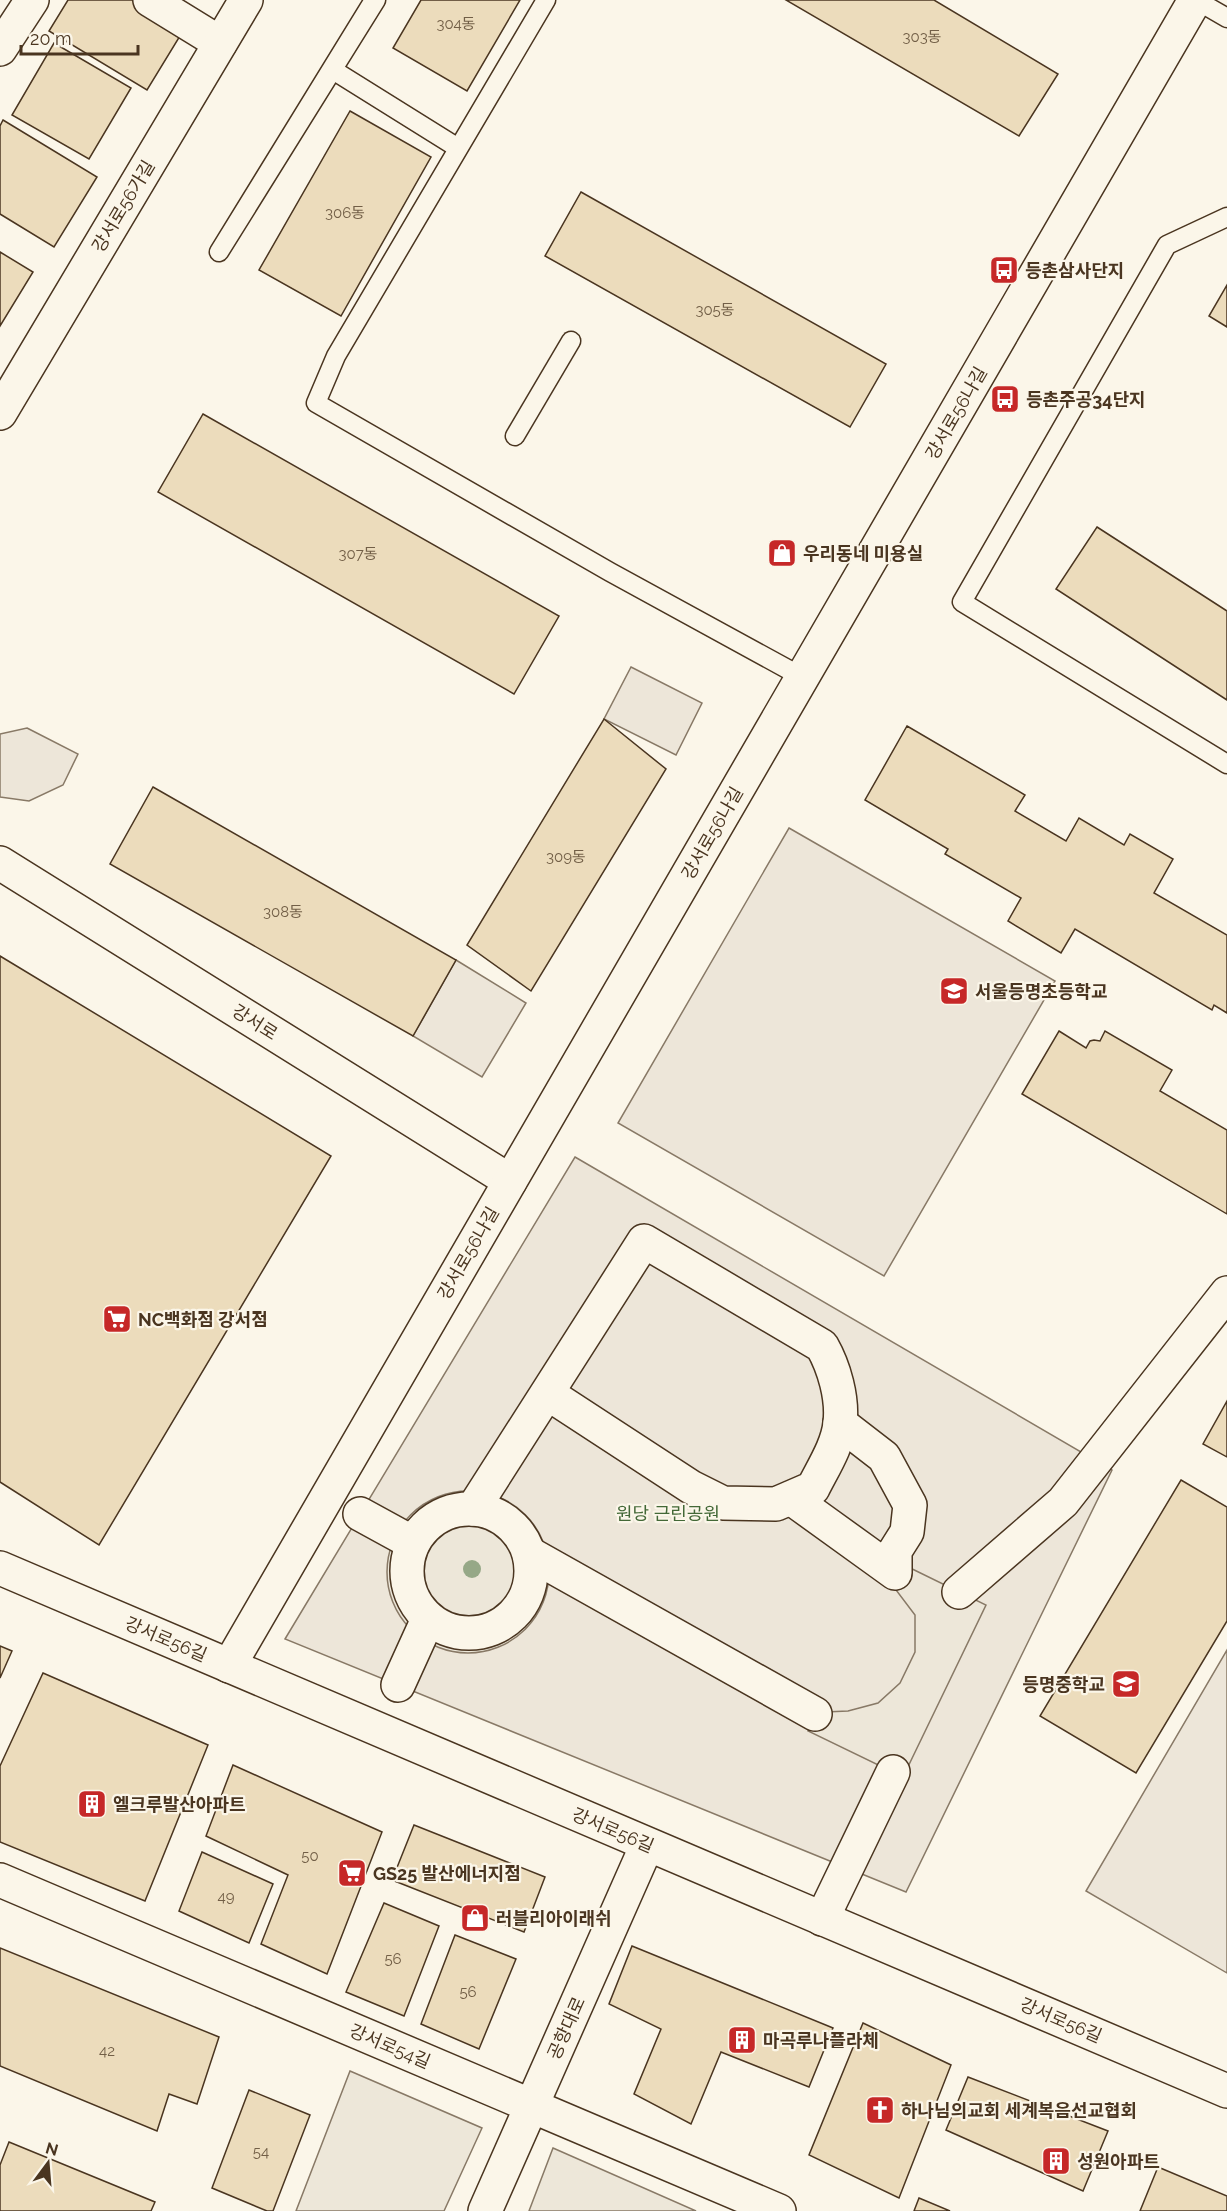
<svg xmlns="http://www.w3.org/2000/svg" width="1227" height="2211" font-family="Raleway,'Noto Sans KR',sans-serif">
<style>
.green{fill:#ede6d9;stroke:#887966;stroke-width:1.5}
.parking{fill:#ede7d9;stroke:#887966;stroke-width:1.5}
.building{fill:#ecdcbc;stroke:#4a3520;stroke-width:1.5}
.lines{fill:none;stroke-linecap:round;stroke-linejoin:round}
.lane-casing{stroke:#4a3520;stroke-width:21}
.street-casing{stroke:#4a3520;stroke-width:36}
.lane{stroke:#fbf6e9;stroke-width:18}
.street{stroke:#fbf6e9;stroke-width:33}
.tree{fill:#96a887}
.labels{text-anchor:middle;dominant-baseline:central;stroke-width:4.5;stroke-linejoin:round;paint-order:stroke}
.number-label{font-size:15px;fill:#725f47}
.street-label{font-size:18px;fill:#4a3520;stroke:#fbf6e9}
.poi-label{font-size:18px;font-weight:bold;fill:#4a3520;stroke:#fbf6e9;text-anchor:start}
.park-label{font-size:18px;fill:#436837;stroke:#fbf6e9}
</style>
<rect width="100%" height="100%" fill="#fbf6e9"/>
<!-- green -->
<g class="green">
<polygon points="631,667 702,703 676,755 604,719"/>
<polygon points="27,728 78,754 63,785 29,801 0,797 0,734"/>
<polygon points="789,828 1055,981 884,1276 618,1123"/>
<polygon points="456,960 526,1003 482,1077 413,1036"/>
<polygon points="575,1157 1112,1470 906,1892 285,1639"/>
<polygon points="1227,1650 1227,1973 1086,1891"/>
</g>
<!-- parking -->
<g class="parking">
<circle cx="468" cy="1572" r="81"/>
<polygon points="900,1563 986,1605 903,1777 808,1731 818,1708 825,1712 848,1711 878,1703 900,1683 915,1652 915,1615 890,1582"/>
<polygon points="350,2071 482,2128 444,2211 296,2211"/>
<polygon points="553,2148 696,2211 529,2211"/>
</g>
<!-- building -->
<g class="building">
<polygon points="68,0 132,0 183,31 147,90 49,31"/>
<polygon points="421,0 520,0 467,91 393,48"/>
<polygon points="786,0 934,0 1058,74 1019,136"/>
<polygon points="54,43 131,88 89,159 12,115"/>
<polygon points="350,111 431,157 341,316 259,270"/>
<polygon points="3,120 97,177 54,247 0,214 0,126"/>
<polygon points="581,192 886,364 850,427 545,256"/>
<polygon points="0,252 33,272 0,326"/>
<polygon points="1227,285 1227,327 1209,316"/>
<polygon points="203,414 559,616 514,694 158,492"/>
<polygon points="1097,527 1227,611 1227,700 1056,589"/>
<polygon points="604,719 666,769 531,991 467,945"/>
<polygon points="907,726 1025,795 1015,811 1066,841 1079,818 1124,845 1130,834 1173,859 1154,893 1227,935 1227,1013 1214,1005 1212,1010 1075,929 1061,953 1008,921 1021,898 945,854 948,849 865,800"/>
<polygon points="153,787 456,960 413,1036 110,864"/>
<polygon points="0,956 331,1156 99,1545 0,1482"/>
<polygon points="1059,1031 1086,1048 1090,1041 1094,1040 1100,1041 1105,1031 1172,1070 1160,1091 1227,1130 1227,1214 1022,1094"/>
<polygon points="1227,1401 1227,1457 1203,1444"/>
<polygon points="1181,1480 1227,1507 1227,1621 1136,1773 1040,1716"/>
<polygon points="0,1646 12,1651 0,1678"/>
<polygon points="43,1673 208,1745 145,1901 0,1842 0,1766"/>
<polygon points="233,1765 382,1832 327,1974 261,1944 288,1875 206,1836"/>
<polygon points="414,1825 545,1877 524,1932 392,1880"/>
<polygon points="202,1852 273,1884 249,1943 179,1911"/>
<polygon points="384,1903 439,1926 404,2016 346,1992"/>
<polygon points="455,1935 516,1959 479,2049 421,2024"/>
<polygon points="632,1946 833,2028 809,2087 721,2052 691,2124 634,2094 661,2029 609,2004"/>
<polygon points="0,1948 219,2037 197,2104 169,2094 157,2131 0,2066"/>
<polygon points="863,2023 951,2065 899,2198 809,2155"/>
<polygon points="968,2077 1108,2131 1083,2191 946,2130"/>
<polygon points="249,2090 310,2115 273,2211 267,2211 212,2188"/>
<polygon points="9,2142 155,2202 151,2211 0,2211 0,2165"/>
<polygon points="1158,2167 1227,2196 1227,2211 1140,2211"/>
<polygon points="919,2198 950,2211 914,2211"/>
</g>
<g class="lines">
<!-- lane casing -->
<g class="lane-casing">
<g id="lane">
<polyline points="374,0 219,252 376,0"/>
<polyline points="546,0 336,356 316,403 610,572 802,677"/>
<polyline points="1196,0 1227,18"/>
<polyline points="333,70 458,148"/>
<polyline points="1227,217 1167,245 962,602 1227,764"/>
<polyline points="515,436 571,341"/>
</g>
</g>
<!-- street casing -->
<g class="street-casing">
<g id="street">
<polyline points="150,0 220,43"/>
<polyline points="0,49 32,0"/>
<polyline points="0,413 246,0"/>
<polyline points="0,863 510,1181"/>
<polyline points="791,1498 895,1573 895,1551 907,1532 910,1505 884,1457 840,1423"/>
<circle cx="469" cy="1571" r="62"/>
<path d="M473,1509L644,1241L822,1346C834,1367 843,1398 840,1423C838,1445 823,1468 813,1488L776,1504L723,1503L691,1487L547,1393"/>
<polyline points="360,1514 413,1543"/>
<polyline points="530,1554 815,1714"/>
<polyline points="0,1568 1227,2091"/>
<polyline points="959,1592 1063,1502 1227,1293"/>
<polyline points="229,1666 1195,0"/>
<polyline points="398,1685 428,1619"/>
<polyline points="0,1880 779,2211"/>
<polyline points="822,1919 893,1772"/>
<polyline points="485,2211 647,1845"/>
</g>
</g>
<!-- lane -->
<use href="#lane" class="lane"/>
<!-- street -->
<use href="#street" class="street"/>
</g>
<!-- trees -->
<circle class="tree" cx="472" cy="1569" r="9"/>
<!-- icons -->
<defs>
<g id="bus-square" transform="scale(1.5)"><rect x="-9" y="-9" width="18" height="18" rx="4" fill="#c62828" stroke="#fbf6e9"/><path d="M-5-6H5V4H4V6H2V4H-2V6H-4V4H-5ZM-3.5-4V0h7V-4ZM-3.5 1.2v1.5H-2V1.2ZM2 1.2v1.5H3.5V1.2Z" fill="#fff"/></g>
<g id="shop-square" transform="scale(1.5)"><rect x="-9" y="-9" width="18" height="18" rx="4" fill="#c62828" stroke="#fbf6e9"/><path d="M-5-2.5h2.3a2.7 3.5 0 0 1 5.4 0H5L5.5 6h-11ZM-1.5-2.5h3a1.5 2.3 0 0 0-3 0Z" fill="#fff"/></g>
<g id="school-square" transform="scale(1.5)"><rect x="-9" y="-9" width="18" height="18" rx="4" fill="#c62828" stroke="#fbf6e9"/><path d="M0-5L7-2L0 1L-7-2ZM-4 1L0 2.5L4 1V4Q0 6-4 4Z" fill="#fff"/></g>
<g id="supermarket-square" transform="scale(1.5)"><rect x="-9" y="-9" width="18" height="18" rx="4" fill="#c62828" stroke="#fbf6e9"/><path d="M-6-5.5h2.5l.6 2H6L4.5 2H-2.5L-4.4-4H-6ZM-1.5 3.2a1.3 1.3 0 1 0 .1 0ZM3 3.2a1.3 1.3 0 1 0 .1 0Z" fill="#fff"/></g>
<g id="building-square" transform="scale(1.5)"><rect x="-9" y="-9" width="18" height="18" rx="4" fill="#c62828" stroke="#fbf6e9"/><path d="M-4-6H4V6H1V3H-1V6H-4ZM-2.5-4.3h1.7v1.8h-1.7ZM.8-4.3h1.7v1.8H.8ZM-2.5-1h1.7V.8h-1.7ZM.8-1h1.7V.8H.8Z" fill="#fff"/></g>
<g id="church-square" transform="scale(1.5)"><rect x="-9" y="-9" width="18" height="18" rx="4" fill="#c62828" stroke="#fbf6e9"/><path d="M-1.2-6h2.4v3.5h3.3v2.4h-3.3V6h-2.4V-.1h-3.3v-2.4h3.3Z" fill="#fff"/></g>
</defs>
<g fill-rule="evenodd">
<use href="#bus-square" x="1004" y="270"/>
<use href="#bus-square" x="1005" y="399"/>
<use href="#shop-square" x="782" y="553"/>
<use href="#school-square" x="954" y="991"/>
<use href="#supermarket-square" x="117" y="1319"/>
<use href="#school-square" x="1126" y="1684"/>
<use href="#building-square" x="92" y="1804"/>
<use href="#supermarket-square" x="352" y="1873"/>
<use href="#shop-square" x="475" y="1918"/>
<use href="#building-square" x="742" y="2040"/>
<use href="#church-square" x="880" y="2110"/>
<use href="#building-square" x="1056" y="2161"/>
</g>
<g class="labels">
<!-- number labels -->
<g class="number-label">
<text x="456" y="24">304동</text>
<text x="922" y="37">303동</text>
<text x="345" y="213">306동</text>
<text x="715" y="310">305동</text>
<text x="358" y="554">307동</text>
<text x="566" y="857">309동</text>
<text x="283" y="912">308동</text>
<text x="310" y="1856">50</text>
<text x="226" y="1897">49</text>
<text x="393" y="1959">56</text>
<text x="468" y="1992">56</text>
<text x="107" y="2051">42</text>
<text x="261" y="2152">54</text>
</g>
<!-- street labels -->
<g class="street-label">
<text transform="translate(123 206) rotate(-59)">강서로56가길</text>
<text transform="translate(956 413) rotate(-60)">강서로56나길</text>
<text transform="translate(712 833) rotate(-60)">강서로56나길</text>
<text transform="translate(255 1022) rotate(32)">강서로</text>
<text transform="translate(468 1253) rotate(-60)">강서로56나길</text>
<text transform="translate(166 1639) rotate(23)">강서로56길</text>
<text transform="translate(613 1830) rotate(23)">강서로56길</text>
<text transform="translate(1061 2020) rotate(23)">강서로56길</text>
<text transform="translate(566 2028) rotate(-66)">공항대로</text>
<text transform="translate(390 2046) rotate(23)">강서로54길</text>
</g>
<!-- poi labels -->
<g class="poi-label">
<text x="1025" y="270">등촌삼사단지</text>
<text x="1026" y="399">등촌주공34단지</text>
<text x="803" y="553">우리동네 미용실</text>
<text x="975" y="991">서울등명초등학교</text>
<text x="138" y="1319">NC백화점 강서점</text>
<text x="1105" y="1684" text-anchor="end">등명중학교</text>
<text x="113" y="1804">엘크루발산아파트</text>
<text x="373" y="1873">GS25 발산에너지점</text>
<text x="496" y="1918">러블리아이래쉬</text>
<text x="763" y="2040">마곡루나플라체</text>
<text x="901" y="2110">하나님의교회 세계복음선교협회</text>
<text x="1077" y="2161">성원아파트</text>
</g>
<!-- park labels -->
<g class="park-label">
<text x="668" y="1513">원당 근린공원</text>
</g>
</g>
<!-- north arrow -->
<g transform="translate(48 2163) rotate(16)" stroke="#fbf6e9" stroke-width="4.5" paint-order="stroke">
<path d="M0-4.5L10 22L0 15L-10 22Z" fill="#4a3520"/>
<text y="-9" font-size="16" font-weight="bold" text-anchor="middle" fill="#4a3520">N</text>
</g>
<!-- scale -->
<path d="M21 45v9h117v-9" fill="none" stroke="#4a3520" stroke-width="3"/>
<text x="30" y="45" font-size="18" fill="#4a3520" stroke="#fbf6e9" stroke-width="4.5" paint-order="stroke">20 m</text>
</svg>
